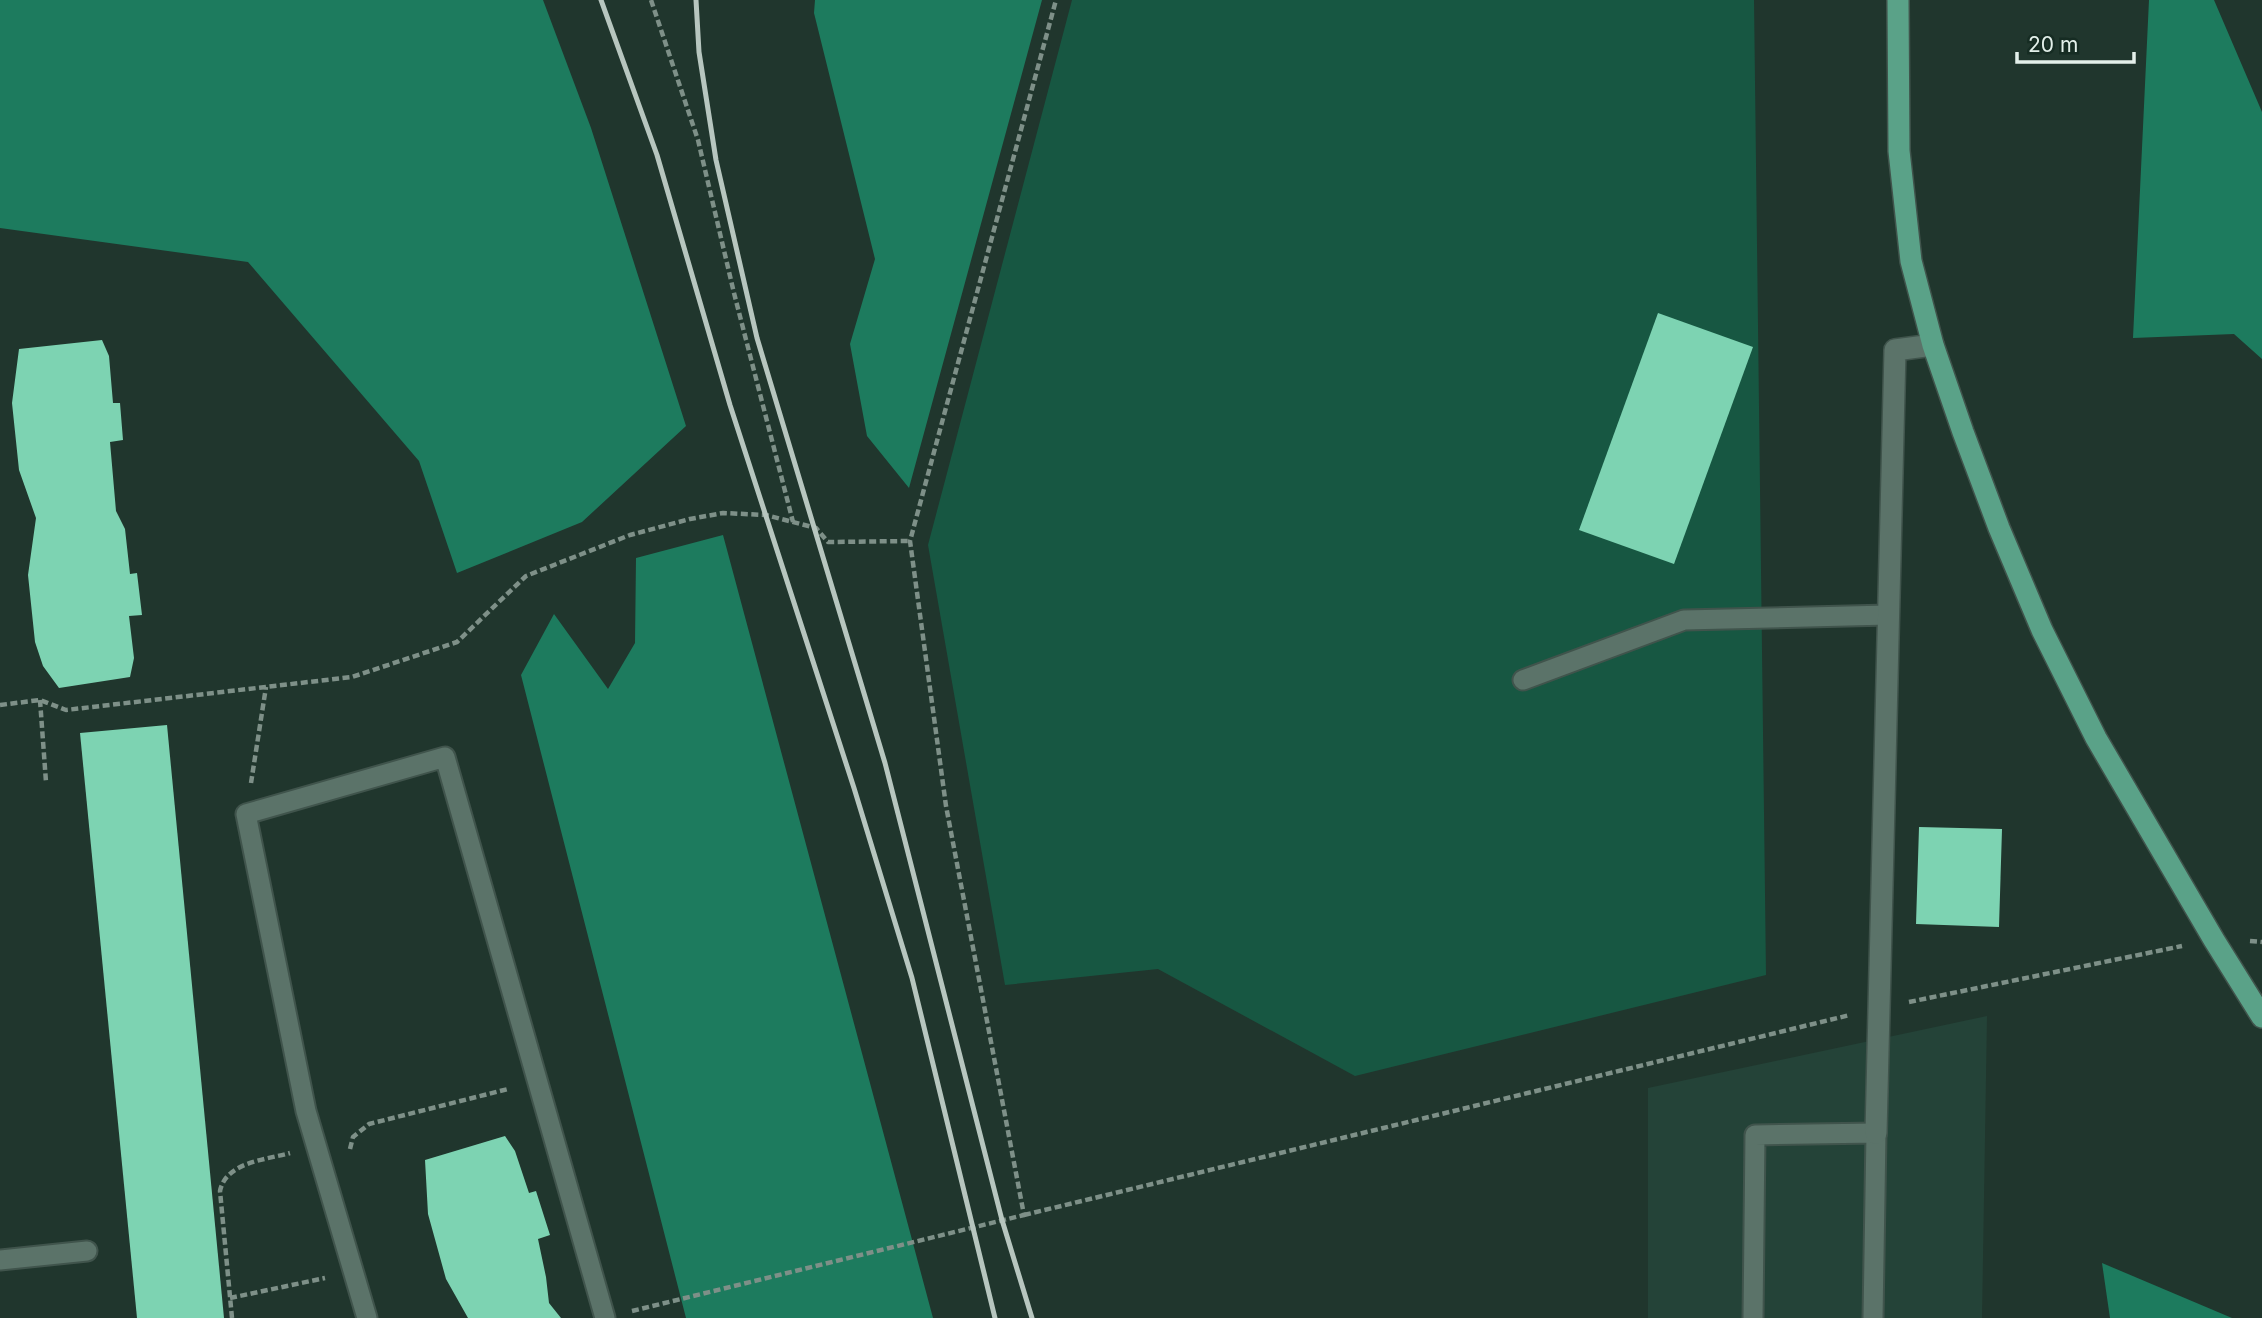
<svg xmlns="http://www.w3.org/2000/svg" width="2262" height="1318" font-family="Inter,sans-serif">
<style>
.built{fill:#244338}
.green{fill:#175742}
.forest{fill:#1d7b5e}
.building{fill:#7dd3b2}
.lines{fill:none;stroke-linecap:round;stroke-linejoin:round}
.lane-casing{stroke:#40544c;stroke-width:23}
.street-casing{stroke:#40544c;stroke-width:24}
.primary-casing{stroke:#40544c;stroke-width:24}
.path{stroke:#7e9088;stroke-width:4.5;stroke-dasharray:7 3.5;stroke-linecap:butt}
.lane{stroke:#5b7369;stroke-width:19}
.street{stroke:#5b7369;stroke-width:21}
.primary{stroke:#5aa288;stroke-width:21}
.rail{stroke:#b7c6bf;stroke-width:5}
</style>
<rect width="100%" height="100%" fill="#20362d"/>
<!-- built -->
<polygon class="built" points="1987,1016 1982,1318 1648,1318 1648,1088"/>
<!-- green -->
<polygon class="green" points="1072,0 1754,0 1766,975 1355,1076 1158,969 1005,985 928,545"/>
<!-- forest -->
<g class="forest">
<polygon points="0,0 543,0 591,128 686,426 582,522 457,573 419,461 248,262 0,228"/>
<polygon points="815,0 1042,0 909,488 867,436 850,344 875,259 814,13"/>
<polygon points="2149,0 2214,0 2262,112 2262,359 2234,334 2133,338"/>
<polygon points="723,535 933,1318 686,1318 521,675 554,614 608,689 635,643 636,558"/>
<polygon points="2102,1263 2232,1318 2110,1318"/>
</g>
<!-- building -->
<g class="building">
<polygon points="1658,313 1753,347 1674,564 1579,530"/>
<polygon points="102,340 109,356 113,403 120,403 123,440 110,442 116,511 125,529 130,574 137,573 142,615 129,616 134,658 130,677 59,688 43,666 35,642 28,575 36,518 19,470 12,403 19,349"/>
<polygon points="167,725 224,1318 137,1318 80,733"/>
<polygon points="1919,827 2002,829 1999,927 1916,924"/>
<polygon points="505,1136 515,1151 529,1193 536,1191 550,1235 538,1239 546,1277 549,1303 561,1318 468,1318 446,1279 428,1214 425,1160"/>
</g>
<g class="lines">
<!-- lane casing -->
<g class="lane-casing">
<g id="lane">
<polyline points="1523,680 1684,620 1888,615"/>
<polyline points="0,1260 87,1251"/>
<polyline points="367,1318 306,1111 246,814 445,757 605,1318"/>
<polyline points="1753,1318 1755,1135 1876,1133 1873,1318"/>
</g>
</g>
<!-- street casing -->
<g class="street-casing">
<polyline id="street" points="1876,1133 1895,350 1933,345"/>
</g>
<!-- primary casing -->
<g class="primary-casing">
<polyline id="primary" points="1898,0 1899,151 1911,261 1933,345 1963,432 1999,528 2042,630 2096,738 2214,940 2262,1017"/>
</g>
<!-- path -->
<g class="path">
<polyline points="651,0 698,140 734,293 793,522"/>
<polyline points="40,700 46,782"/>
<polyline points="0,705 40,700 66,710 352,677 457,642 526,576 630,535 690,519 723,513 766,515 816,528 828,542 910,541"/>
<polyline points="251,783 266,687"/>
<polyline points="2250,941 2262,942"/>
<polyline points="1909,1002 2182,946"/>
<polyline points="350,1149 353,1137 369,1124 508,1089"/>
<polyline points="1024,1215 1850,1015"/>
<polyline points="230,1298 325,1278"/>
<polyline points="632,1311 1024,1215 946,806 910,541 1056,0"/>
<path d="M232,1318L220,1191C226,1162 265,1160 290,1153"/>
</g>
<!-- lane -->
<use href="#lane" class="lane"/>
<!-- street -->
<use href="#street" class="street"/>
<!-- primary -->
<use href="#primary" class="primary"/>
<!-- rail -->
<g class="rail">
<polyline points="601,0 657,155 730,405 854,788 912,978 995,1318"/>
<polyline points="696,0 699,52 716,160 757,338 885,763 1002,1220 1032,1318"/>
</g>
</g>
<!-- scale -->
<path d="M2017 52v10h117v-10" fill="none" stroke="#e3f0ea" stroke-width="3.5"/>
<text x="2028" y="52" font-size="21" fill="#e3f0ea" stroke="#162c23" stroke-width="5" paint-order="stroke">20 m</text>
</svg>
